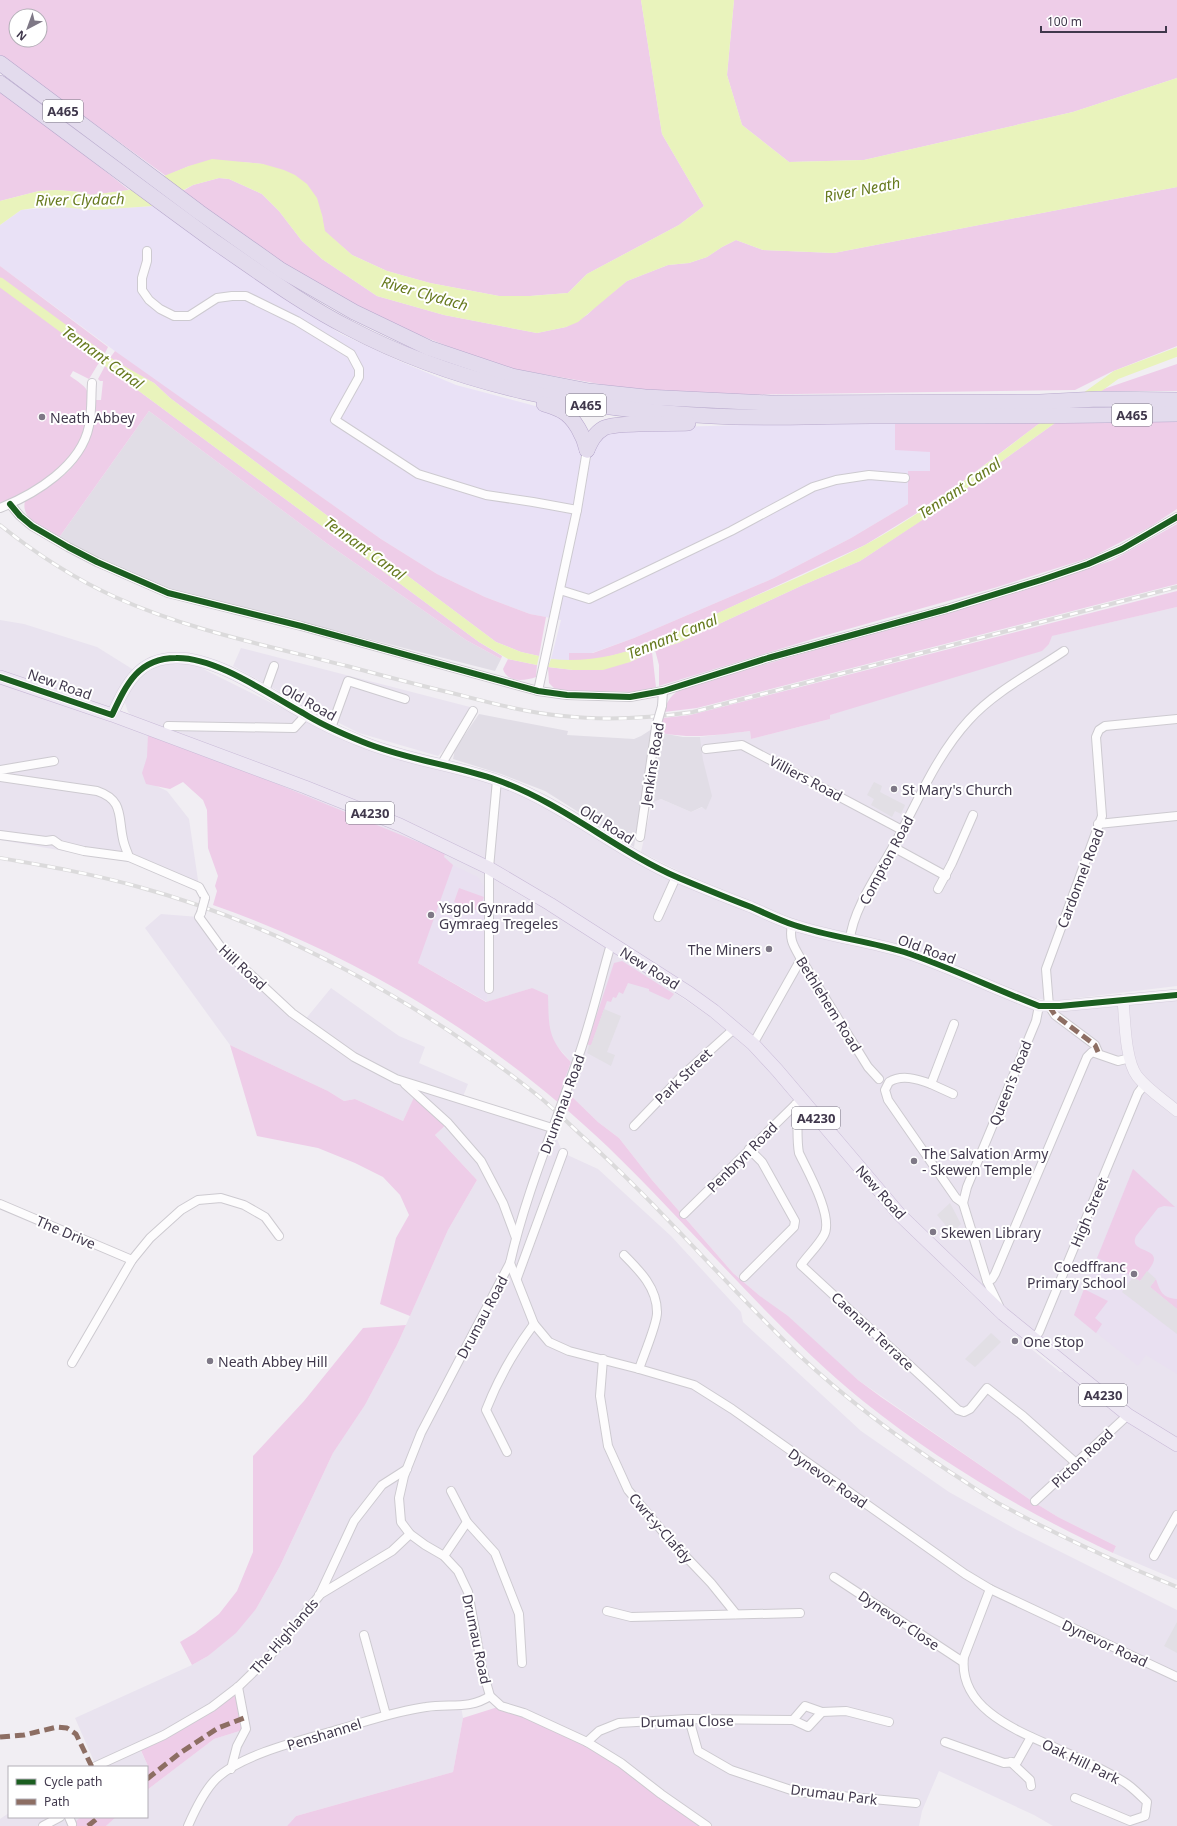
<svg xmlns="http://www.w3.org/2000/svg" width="1177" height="1826" font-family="'Noto Sans',sans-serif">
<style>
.residential{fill:#e9e3ef}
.commercial{fill:#e9e1f6}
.industrial{fill:#e1dde6}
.education{fill:#e9e0f1}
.green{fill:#eecde8;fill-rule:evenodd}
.parking{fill:#e2dfe5}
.water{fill:#e9f3bc}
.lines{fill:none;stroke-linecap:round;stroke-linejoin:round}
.canal{stroke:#e9f3bc;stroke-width:9}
.street-casing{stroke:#cdcad0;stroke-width:10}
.secondary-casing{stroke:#d5cddc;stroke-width:12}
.primary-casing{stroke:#c8bad7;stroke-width:14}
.highway-casing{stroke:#b7a8cc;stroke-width:16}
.street{stroke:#fdfcfd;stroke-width:8}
.secondary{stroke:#f4f1f7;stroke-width:11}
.primary{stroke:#ece6f2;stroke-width:13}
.highway{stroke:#e3dbed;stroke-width:15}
.rail-casing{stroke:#dbdadb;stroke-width:4}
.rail{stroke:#fff;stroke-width:2.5;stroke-dasharray:8;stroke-linecap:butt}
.street-bridge-casing{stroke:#cdcad0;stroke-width:10;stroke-linecap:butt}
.street-bridge{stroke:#fdfcfd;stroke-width:8}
.quiet{stroke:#8d6e63;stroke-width:5;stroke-dasharray:10 5;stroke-linecap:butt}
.cycleway-casing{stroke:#fff;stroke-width:8}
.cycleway{stroke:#1b5e20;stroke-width:6}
.poi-dot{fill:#7e7886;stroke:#fff;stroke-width:1.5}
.labels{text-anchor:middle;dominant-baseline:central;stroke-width:4;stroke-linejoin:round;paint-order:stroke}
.shield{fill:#fff;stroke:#797482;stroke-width:1}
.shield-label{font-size:13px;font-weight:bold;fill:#40384c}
.poi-label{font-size:14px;fill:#40384c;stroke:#fff;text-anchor:start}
.street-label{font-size:14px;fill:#40384c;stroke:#fff}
.water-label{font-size:15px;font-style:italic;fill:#677a1f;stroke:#fff}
</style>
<rect width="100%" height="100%" fill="#f1eef3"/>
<!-- residential -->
<g class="residential">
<polygon points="1177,607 1177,986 1052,1001 1035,998 884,941 845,934 799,921 683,873 641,852 652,803 661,799 691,812 703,807 706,810 700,737 750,731 751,739 830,719 829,715 1049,644 1051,636"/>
<polygon points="0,620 24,624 97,647 137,672 112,715 170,737 148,782 167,791 189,819 199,887 146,865 0,840"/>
<polygon points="241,648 470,707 460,727 449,745 438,756 359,733 317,712 233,666"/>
<polygon points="174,662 193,664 346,740 469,775 523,794 639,863 865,947 919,962 1027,1007 1177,1000 1177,1440 1131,1413 1029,1333 907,1218 759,1045 498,869 132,716 128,712 125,703 128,694 134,684 145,674 158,666"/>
<polygon points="209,756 360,814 445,853 521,891 646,973 719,1023 741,1040 777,1079 890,1213 967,1290 1027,1343 1029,1347 1060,1372 1066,1372 1177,1450 1177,1580 1113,1553 1116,1546 1058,1517 1032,1501 858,1380 733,1273 652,1180 619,1138 598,1122 562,1087 571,1062 555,1044 549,1031 549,1019 532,988 487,1002"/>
<polygon points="161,914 199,917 207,930 304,1021 331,988 399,1036 425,1047 419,1063 468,1084 462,1099 552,1128 563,1153 598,1169 671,1236 741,1312 743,1322 861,1431 949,1492 1017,1530 1177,1610 1177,1826 1053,1826 1034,1815 939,1771 922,1811 919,1826 707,1826 501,1706 490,1696 461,1706 463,1718 453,1772 296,1816 287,1826 106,1826 116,1817 147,1817 147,1790 214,1739 246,1729 139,1747 148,1766 146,1767 94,1767 96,1766 75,1718 192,1665 208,1656 256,1609 280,1566 333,1453 365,1405 397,1345 448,1230 477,1180 435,1135 448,1123 416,1094 403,1121 355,1099 344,1101 328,1091 230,1045 145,928"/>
<polygon points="9,1813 9,1817 81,1817 70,1826 0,1826 0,1819"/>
</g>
<!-- commercial -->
<polygon class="commercial" points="153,206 256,279 341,334 397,360 456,385 554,411 593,445 615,429 895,420 930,452 930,471 908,471 908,504 851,538 774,578 634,638 592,653 570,653 569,661 551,659 561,620 530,614 485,597 437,574 381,539 131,363 0,266 0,225 21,210 60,207 95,210"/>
<!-- industrial -->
<g class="industrial">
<polygon points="149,411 329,545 466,640 501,659 495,671 297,621 182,594 118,568 58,539"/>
<polygon points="479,714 568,731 567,735 634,739 641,736 652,729 634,847 545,791 501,774 453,759 455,749"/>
<polygon points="661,733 683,737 700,737 703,760 712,796 706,810 702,807 691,812 661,799 652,803"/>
</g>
<!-- education -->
<g class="education">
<polygon points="444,857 453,865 478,877 486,890 487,1002 418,963"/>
<polygon points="1133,1169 1175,1207 1177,1204 1177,1374 1146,1355 1138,1366 1074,1315"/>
</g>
<!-- green -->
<g class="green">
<path d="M0,0H641L662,134L704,206L679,225L587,274L568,293L530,296H499L430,283L387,271L352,255L324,231L322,215L263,164L241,162L189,166L166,176L0,55ZM16,16H40V40H16Z"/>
<polygon points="734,0 1177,0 1177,78 1073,112 864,160 789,162 742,125 727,75"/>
<polygon points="0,91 61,136 129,190 91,195 80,192 57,190 39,191 0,201"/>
<polygon points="219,178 229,179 262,194 279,211 302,241 322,259 377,296 444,315 537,333 566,327 587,315 597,305 627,281 668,265 689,263 707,257 722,247 736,240 763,250 834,253 1177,187 1177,346 1111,372 1075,390 720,395 634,390 497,366 407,330 322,290 249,241 183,191 193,185"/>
<polygon points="0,266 108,347 104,355 0,279"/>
<path d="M0,286L100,361L89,379L73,371L70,376C90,390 89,388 88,413C85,463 40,486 0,504Z"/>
<polygon points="115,351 381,539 437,574 485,597 530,614 546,617 539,656 521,652 496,642 170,398 154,383 113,361 110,358"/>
<polygon points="1177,364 1177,391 1098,391"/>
<path d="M105,366L479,642L502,656L501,659L466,640L329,545L149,411L58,539C46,530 20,520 25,501C33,492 48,486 59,479C85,461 93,430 96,400H101L103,381H100L98,379Z"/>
<polygon points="895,420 1040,423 938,500 865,545 645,647 595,660 569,661 569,653 593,653 634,638 774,578 851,538 908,504 908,471 930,471 930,452 895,450"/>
<polygon points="1064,420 1177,420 1177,509 1150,527 1092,557 994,588 816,638 659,686 659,665 655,650 678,643 803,585 860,561 961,494 973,482 1055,423 1062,423"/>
<path d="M1177,524V584L697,708L664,712C667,700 672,694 683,688L1039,585L1113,560Z"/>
<path d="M1177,591V607L1052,636L1049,644L1042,651L830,715V719L751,739L750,731C717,735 694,739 661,733L660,728L663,718L690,715Z"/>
<polygon points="652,652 656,687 636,692 562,691 556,690 549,683 548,667 573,670 630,662"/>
<path d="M508,659L537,665L536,677C525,681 507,683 503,669Z"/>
<path d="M148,734L209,756L445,853L444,857L453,865L418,963L486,1002L532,988L548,995C549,1026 547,1039 571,1062L562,1087L598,1122L619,1138L652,1180L733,1273L760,1296L788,1316L858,1380L881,1397L1032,1501L1058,1517L1116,1546L1113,1553C1025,1512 939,1462 863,1401C770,1325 694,1230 608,1147C494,1039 361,957 213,905L217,891L215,886L218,876L208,848L207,810L203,800L183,782L170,789L146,784L142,773L147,757Z"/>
<polygon points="459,888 484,897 479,911 454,902"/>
<polygon points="622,961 674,994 669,1000 649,991 649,989 628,983 623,994 619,992 616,998 613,997 611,1002 607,1001 591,1046 587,1044 614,963"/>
<polygon points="230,1045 328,1091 344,1101 355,1099 403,1121 416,1093 448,1123 435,1135 477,1180 448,1230 410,1316 380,1304 396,1238 409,1215 400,1195 383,1177 355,1163 318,1148 257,1136"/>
<path d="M1133,1169L1175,1207L1164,1206L1158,1208L1136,1236C1128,1253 1160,1247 1153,1263C1150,1269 1144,1276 1140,1281L1123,1271L1109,1265V1263L1097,1258Z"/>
<path d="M1156,1279C1160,1291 1162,1298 1177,1299V1309L1150,1287Z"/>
<polygon points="1084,1289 1108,1301 1095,1318 1102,1324 1096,1333 1074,1315"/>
<polygon points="406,1325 397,1345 365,1405 333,1453 280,1566 256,1609 236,1633 208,1656 192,1665 180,1642 195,1633 219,1614 237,1591 253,1552 253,1456 304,1401 363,1328"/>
<polygon points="238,1687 246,1729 214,1739 147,1790 146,1767 148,1766 139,1746"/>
<polygon points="501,1706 587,1742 707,1826 287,1826 296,1816 453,1772 463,1718"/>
<polygon points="81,1817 116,1817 106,1826 70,1826"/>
</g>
<!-- parking -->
<g class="parking">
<polygon points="874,782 882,786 880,792 905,805 901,814 895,811 892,817 871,805 874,799 867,795"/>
<polygon points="604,1009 621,1016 607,1052 615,1055 611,1066 587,1053 589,1045 591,1045"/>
<polygon points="950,1203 961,1224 952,1233 937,1215"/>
<polygon points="1147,1271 1156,1279 1150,1287 1177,1309 1177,1334 1122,1292 1133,1277 1140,1281"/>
<polygon points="991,1333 1001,1342 975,1367 965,1359"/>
<polygon points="1177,1622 1177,1653 1164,1646"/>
</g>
<!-- water -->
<g class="water">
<polygon points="641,0 734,0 727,75 742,125 789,162 864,160 1073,112 1177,78 1177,187 834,253 763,250 736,240 722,247 707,257 689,263 668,265 627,281 578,322 566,327 537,333 444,315 377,296 322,259 302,241 279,211 262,194 229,179 219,178 193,185 153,206 95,210 60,207 34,208 21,210 0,225 0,201 39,191 57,190 80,192 91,195 129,190 189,166 212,159 263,164 284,170 295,175 307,184 317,198 322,215 325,231 352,255 387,271 430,283 499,296 530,296 568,293 587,274 679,225 704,206 662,134"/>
<polygon points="110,358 154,383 170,398 496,642 521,652 539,656 537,665 508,659 479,642 105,366"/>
<path d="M1040,423H1055L973,482L962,494L860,561L803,585L678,643L655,650L630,662L603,670H573L548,667L551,659C618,666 673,634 731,607C775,587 822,568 865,545C928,511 983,466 1040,423Z"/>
</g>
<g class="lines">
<!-- canal -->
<g class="canal">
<polyline points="0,282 117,368"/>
<polyline points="1084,398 1116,375 1177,352"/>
</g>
<!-- street casing -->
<g class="street-casing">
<g id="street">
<polyline points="147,251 147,261 142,278 142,290 149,300 160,309 174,316 189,316 217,298 232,296 246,296 297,321 351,354 359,369 359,377 335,420 418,474 486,495 533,502 577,510"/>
<polyline points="10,504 20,516 32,526 68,547 97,562 168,593 301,626 538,691 567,695 630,697 663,691 768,658 947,609 1041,580 1088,564 1122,549 1177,517"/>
<path d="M0,508C35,494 81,466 89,426C92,412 91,397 92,383"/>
<polyline points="560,590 589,599 731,531 813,487 836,480 869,475 905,478"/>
<polyline points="265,691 274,666"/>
<polyline points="538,691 577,510 587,450"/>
<polyline points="662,706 663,691"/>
<polyline points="168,726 294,728 306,715"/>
<polyline points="331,728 348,681 405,699"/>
<polyline points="706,749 742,745 902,830"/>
<polyline points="441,765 473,711"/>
<polyline points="0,770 54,761"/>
<path d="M0,777L97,791C124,800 118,817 123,839C124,845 127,851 129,857L199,887L205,898"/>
<polyline points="1098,824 1177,816"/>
<polyline points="0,835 46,841 53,840 60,845 84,851 129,857"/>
<polyline points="640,837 656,727"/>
<polyline points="893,847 946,876"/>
<polyline points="938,889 952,863 973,815"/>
<polyline points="201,913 199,917 220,946 292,1013 354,1057 396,1079 552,1128"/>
<polyline points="658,917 676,877"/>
<path d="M792,924C789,940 793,945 801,959L868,1067L879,1079"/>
<path d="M850,940C852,911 879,872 893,847C917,804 935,757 969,720C994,692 1033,672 1064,651"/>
<path d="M611,944C600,982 591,1021 578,1058C555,1126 526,1192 510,1263L421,1433L404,1476L399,1498L401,1522L410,1534L425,1545L444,1556L458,1571L468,1592L482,1668L490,1696L501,1706L524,1713L587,1742L621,1763L661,1794L707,1826"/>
<polyline points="489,989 489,868 497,780"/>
<path d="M954,1024L931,1084C917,1079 902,1074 889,1082L885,1090L888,1100L956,1198L963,1203L987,1281L999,1306"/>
<polyline points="753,1044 801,959"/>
<polyline points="1098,1052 1095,1045 1055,1015 1049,1006 1046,969 1102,816 1096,737 1099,730 1105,726 1177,719"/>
<polyline points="405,1084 448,1123 481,1161 503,1203 516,1238"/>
<polyline points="931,1084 953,1094"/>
<path d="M796,1104C799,1121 796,1137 799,1153C807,1170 834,1217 824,1235C818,1246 808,1255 801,1265L958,1410L964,1412L970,1409L987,1388L1023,1416L1076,1463"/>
<polyline points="634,1126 684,1074 735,1028"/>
<polyline points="963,1203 967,1187 1036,1021 1039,1006"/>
<polyline points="0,1204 132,1260"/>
<polyline points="684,1214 799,1101"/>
<path d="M624,1255C640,1271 657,1288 657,1312C658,1322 643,1357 639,1369"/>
<polyline points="510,1263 534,1324 549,1342 569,1351 639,1369 694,1385 732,1409 965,1574 990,1589 1177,1677"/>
<polyline points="744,1277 794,1227 795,1221 762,1162 749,1149"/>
<polyline points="517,1278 563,1153"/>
<polyline points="987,1281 992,1279 995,1274 1087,1057 1092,1052 1118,1061 1130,1058"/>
<polyline points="1033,1340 1039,1332 1138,1093 1145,1084"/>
<polyline points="603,1359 600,1396 608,1446 628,1490 669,1539 711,1583 736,1614"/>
<polyline points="72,1363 132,1260 150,1238 181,1210 198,1200 221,1198 244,1205 265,1217 279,1236"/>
<path d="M507,1452L486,1410C498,1379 514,1351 534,1324"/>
<polyline points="451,1491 467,1522 495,1553 519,1614 522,1663"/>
<polyline points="1035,1501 1128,1415"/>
<polyline points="444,1556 467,1522"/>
<polyline points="1154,1556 1177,1515"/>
<polyline points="834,1577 963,1662"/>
<path d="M990,1589L964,1657C958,1709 1018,1731 1056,1748C1078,1758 1108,1771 1127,1784C1134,1789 1141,1796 1147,1802L1145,1816L1130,1821L1075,1798"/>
<polyline points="319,1595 392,1551 410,1534"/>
<polyline points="607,1611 631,1617 800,1613"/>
<polyline points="364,1635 386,1715"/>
<polyline points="689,1719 698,1751 731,1770 797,1792 916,1803"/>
<polyline points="793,1720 805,1706 822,1712"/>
<polyline points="587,1742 599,1731 619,1723 689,1719 793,1720 808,1727 822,1712 846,1711 889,1722"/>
<polyline points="945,1742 1004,1763 1017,1762 1031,1737"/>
<polyline points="1011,1762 1030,1780 1031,1786"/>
<polyline points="94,1767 164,1735 212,1707 238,1687 270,1656 319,1596 354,1521 382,1485 407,1469"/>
<polyline points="231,1769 237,1746 246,1729 238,1687"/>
<polyline points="69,1817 72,1824"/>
<polyline points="43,1826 60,1817"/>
<path d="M188,1826C195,1810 204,1791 216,1779C241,1754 306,1739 340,1729C368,1721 396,1711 426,1707C449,1703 469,1710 490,1696"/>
</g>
</g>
<!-- secondary casing -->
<g class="secondary-casing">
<g id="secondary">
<path d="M112,715C126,685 138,658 176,658C216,657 268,694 303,713C322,725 343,734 363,742C407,760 454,765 497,780C563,803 616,851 679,878C703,888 727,898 751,907C765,913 779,920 794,925C830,937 868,941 904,952C950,967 994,989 1039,1006H1060L1177,995"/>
<path d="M1123,1000C1125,1020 1125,1060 1137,1076C1148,1090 1164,1100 1177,1111"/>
</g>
</g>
<!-- primary casing -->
<g class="primary-casing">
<polyline id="primary" points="0,677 112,715 305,787 400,825 489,868 550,904 689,993 714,1011 753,1044 777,1070 900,1215 1003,1314 1128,1415 1177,1445"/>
</g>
<!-- highway casing -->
<g class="highway-casing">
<g id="highway">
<polyline points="0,63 199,212 281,270 354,312 429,348 512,376 589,391 645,397 770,403 1040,402 1098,399 1177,400"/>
<path d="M0,83C72,136 143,190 215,242C259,272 302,304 349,328C461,387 586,410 712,416C764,419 818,416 871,416C973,416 1075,416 1177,414"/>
<path d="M544,404C550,406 557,408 562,411C575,418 584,437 587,450"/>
<path d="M587,450C591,441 595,433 604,428C615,422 672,424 688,423"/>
</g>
</g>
<!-- street -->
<use href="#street" class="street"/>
<!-- secondary -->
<use href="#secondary" class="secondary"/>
<!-- primary -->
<use href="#primary" class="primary"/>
<!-- highway -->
<use href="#highway" class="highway"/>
<!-- rail casing -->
<g class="rail-casing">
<g id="rail">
<path d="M0,525C35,553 73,578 115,597C188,630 269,646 347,666C384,676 422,686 460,695C495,704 529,713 564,716C608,721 650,718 693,712L1177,587"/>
<path d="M0,858C47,866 93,874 139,887C279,925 418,1001 532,1091C549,1104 564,1119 580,1134C657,1203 724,1283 799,1355C846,1399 897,1437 950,1472C966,1482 981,1493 998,1503C1056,1535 1116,1562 1177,1587"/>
</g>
</g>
<!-- rail -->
<use href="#rail" class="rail"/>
<!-- street-bridge casing -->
<g class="street-bridge-casing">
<g id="street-bridge">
<polyline points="656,727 662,706"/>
<polyline points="201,913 205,898"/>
</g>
</g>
<!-- street-bridge -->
<use href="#street-bridge" class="street-bridge"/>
<!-- quiet -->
<g class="quiet">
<polyline points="1049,1006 1055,1015 1095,1045 1098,1052"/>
<polyline points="0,1737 24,1735 57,1727 67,1728 76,1734 92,1767"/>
<polyline points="147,1779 180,1753 218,1728 244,1718"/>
<polyline points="88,1826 99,1817"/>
</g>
<!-- cycleway casing -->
<g class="cycleway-casing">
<g id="cycleway">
<polyline points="10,504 20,516 32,526 68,547 97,562 168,593 301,626 538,691 567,695 630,697 663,691 768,658 947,609 1041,580 1088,564 1122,549 1177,517"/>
<path d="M0,677L112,715C126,685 138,658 176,658C216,657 268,694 303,713C322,725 343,734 363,742C407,760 454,765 497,780C563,803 616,851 679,878C703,888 727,898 751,907C765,913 779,920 794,925C830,937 868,941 904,952C950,967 994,989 1039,1006H1060L1177,995"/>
</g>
</g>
<!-- cycleway -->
<use href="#cycleway" class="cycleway"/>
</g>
<!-- markers -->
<g class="poi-dot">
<circle cx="42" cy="417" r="4"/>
<circle cx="894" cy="789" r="4"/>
<circle cx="431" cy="915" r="4"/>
<circle cx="769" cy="949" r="4"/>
<circle cx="914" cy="1161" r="4"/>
<circle cx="933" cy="1232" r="4"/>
<circle cx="1134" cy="1274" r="4"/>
<circle cx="1015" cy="1341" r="4"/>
<circle cx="210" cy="1361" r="4"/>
</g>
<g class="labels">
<!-- shield labels -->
<g class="shield">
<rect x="43" y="100" width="40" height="22" rx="3"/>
<rect x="566" y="394" width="40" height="22" rx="3"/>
<rect x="1112" y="404" width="40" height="22" rx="3"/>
<rect x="346" y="802" width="48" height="22" rx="3"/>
<rect x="792" y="1107" width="48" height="22" rx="3"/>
<rect x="1079" y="1384" width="48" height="22" rx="3"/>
</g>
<g class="shield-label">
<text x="63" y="111">A465</text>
<text x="586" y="405">A465</text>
<text x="1132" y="415">A465</text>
<text x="370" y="813">A4230</text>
<text x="816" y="1118">A4230</text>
<text x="1103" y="1395">A4230</text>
</g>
<!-- poi labels -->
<g class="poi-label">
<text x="50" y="417">Neath Abbey</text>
<text x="902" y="789">St Mary's Church</text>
<text x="439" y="907">Ysgol Gynradd<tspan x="439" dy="16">Gymraeg Tregeles</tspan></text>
<text x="761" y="949" text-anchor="end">The Miners</text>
<text x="922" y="1153">The Salvation Army<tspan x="922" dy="16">- Skewen Temple</tspan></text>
<text x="941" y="1232">Skewen Library</text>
<text x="1126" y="1266" text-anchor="end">Coedffranc<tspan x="1126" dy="16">Primary School</tspan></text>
<text x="1023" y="1341">One Stop</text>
<text x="218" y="1361">Neath Abbey Hill</text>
</g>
<!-- street labels -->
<g class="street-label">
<text transform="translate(60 684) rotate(19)">New Road</text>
<text transform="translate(309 702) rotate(29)">Old Road</text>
<text transform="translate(652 764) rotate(-81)">Jenkins Road</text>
<text transform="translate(806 778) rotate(28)">Villiers Road</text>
<text transform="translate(607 824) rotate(32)">Old Road</text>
<text transform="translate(886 860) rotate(-62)">Compton Road</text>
<text transform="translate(1080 878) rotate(-69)">Cardonnel Road</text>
<text transform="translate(927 949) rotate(20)">Old Road</text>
<text transform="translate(243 967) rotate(43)">Hill Road</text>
<text transform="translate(650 968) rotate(32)">New Road</text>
<text transform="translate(829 1004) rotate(58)">Bethlehem Road</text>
<text transform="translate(683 1076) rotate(-44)">Park Street</text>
<text transform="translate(1010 1083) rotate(-68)">Queen's Road</text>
<text transform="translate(562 1104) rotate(-70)">Drummau Road</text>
<text transform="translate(742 1157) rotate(-45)">Penbryn Road</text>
<text transform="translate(881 1192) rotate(48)">New Road</text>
<text transform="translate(1089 1212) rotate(-67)">High Street</text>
<text transform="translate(66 1232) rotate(23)">The Drive</text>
<text transform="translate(482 1317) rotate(-62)">Drumau Road</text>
<text transform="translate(873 1331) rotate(43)">Caenant Terrace</text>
<text transform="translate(1082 1458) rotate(-43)">Picton Road</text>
<text transform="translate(828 1478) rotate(35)">Dynevor Road</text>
<text transform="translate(661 1528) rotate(49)">Cwrt-y-Clafdy</text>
<text transform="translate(899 1620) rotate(34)">Dynevor Close</text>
<text transform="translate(284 1636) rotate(-49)">The Highlands</text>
<text transform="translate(477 1639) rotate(78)">Drumau Road</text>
<text transform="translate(1105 1643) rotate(25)">Dynevor Road</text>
<text transform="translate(687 1721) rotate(-1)">Drumau Close</text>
<text transform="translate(324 1734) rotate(-17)">Penshannel</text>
<text transform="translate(1081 1761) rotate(26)">Oak Hill Park</text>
<text transform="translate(834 1794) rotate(7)">Drumau Park</text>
</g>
<!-- water labels -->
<g class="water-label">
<text transform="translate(862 189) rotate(-11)">River Neath</text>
<text transform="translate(80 199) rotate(-1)">River Clydach</text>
<text transform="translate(425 293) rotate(16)">River Clydach</text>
<text transform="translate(103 357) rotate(36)">Tennant Canal</text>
<text transform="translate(959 488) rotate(-34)">Tennant Canal</text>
<text transform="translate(365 548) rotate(36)">Tennant Canal</text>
<text transform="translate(672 636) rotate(-22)">Tennant Canal</text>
</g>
</g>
<!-- legend -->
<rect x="8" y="1766" width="140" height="52" fill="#ffffff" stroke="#b3afb7"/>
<rect x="16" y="1779" width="20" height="6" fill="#1b5e20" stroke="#b3afb7"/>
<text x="44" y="1786" font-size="12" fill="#40384c">Cycle path</text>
<rect x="16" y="1799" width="20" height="6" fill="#8d6e63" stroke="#b3afb7"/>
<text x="44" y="1806" font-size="12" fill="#40384c">Path</text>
<!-- north arrow -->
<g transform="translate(28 28) rotate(221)"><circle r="19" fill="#ffffff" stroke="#b3afb7"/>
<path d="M0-3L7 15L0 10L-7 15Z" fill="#7e7886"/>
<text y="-6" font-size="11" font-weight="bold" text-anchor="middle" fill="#40384c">N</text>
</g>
<!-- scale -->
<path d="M1041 26v6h125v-6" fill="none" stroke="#40384c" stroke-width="2"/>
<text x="1047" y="26" font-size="12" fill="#40384c" stroke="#ffffff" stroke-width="3" paint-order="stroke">100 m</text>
</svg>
